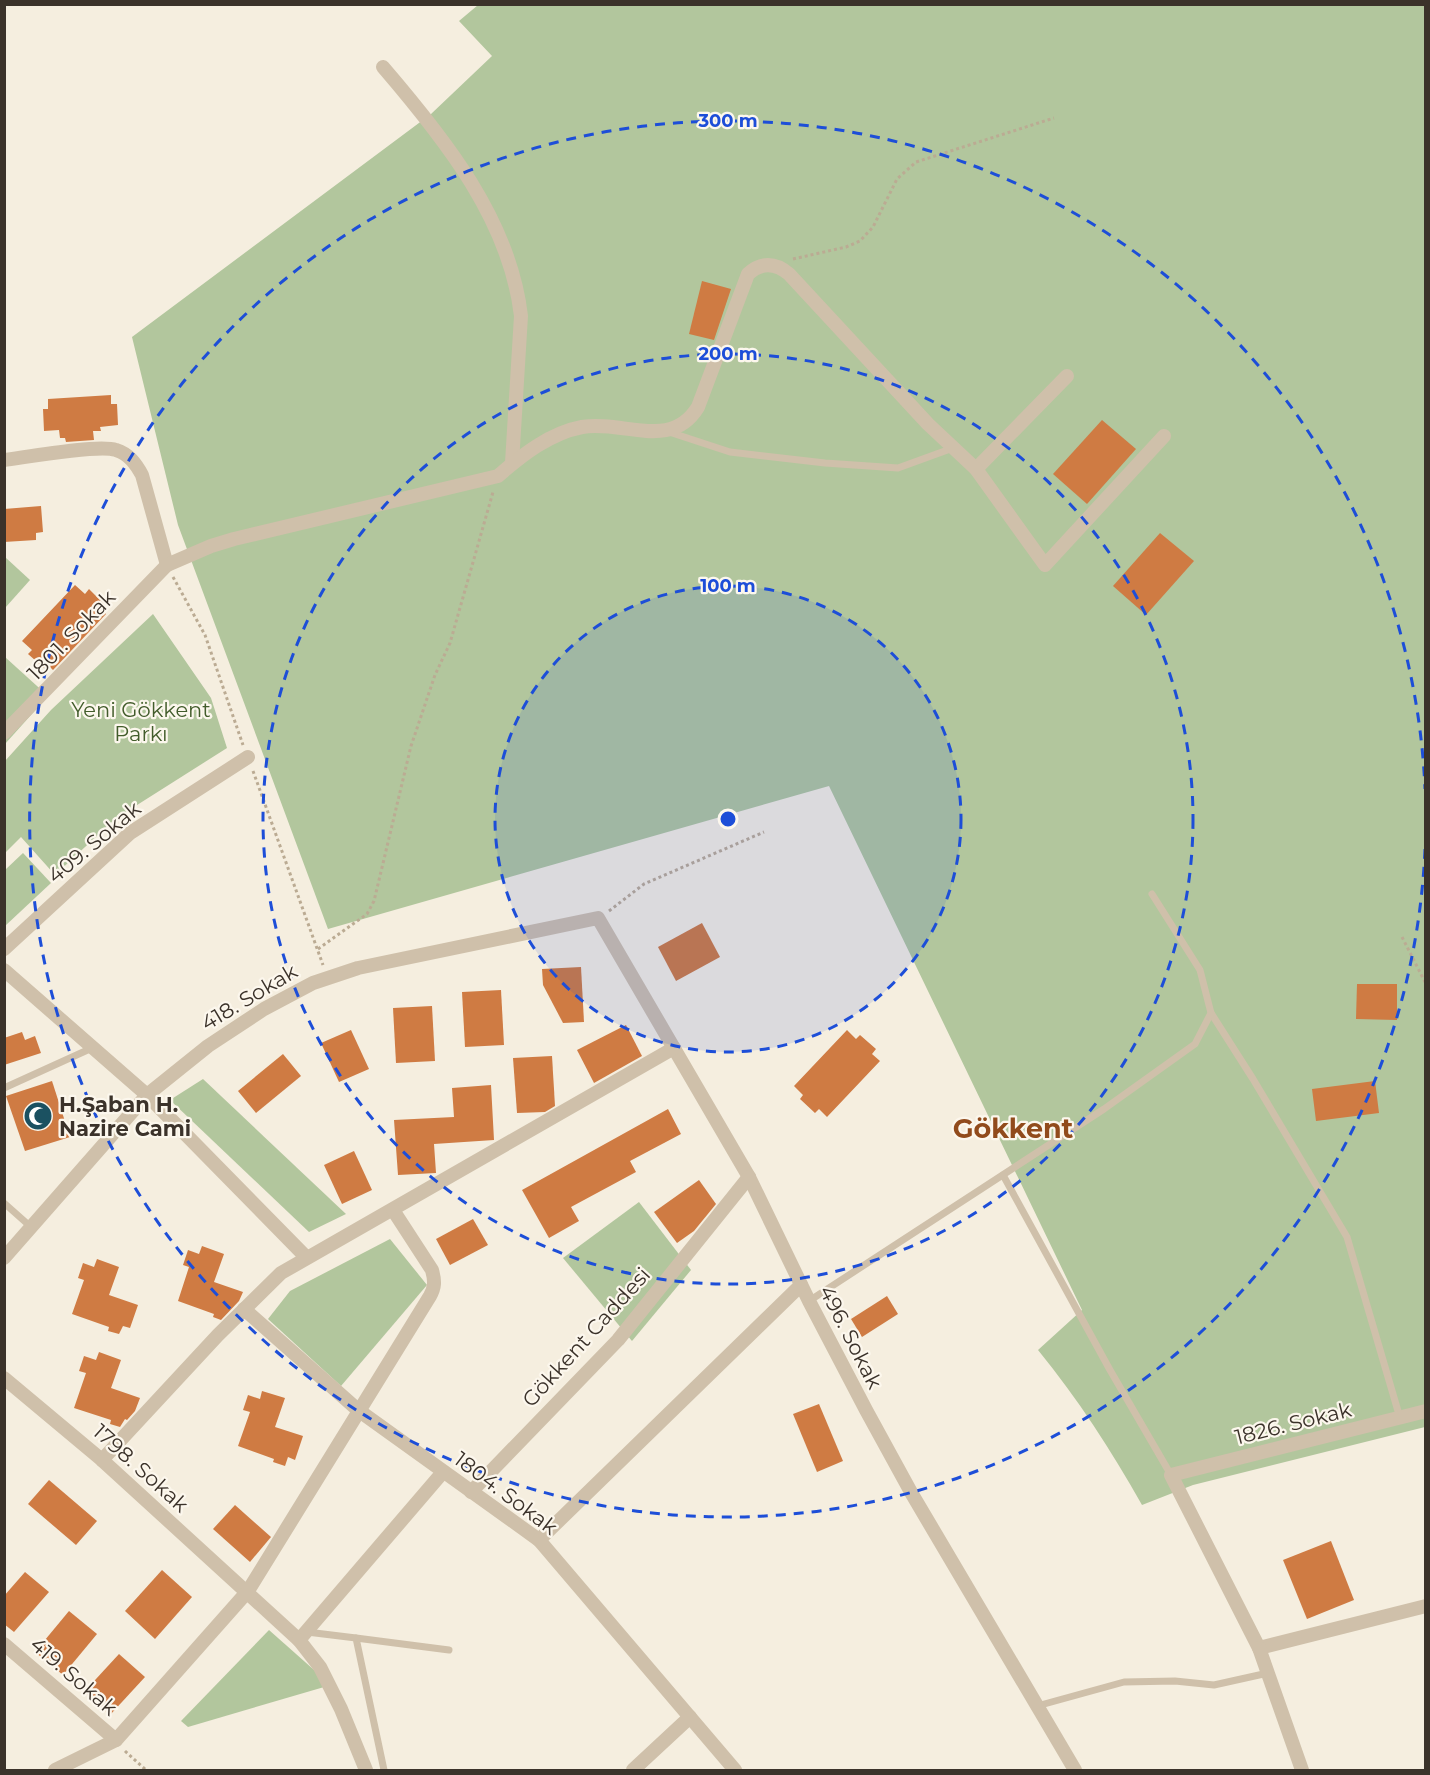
<svg xmlns="http://www.w3.org/2000/svg" width="1430" height="1775" font-family="Montserrat,sans-serif">
<style>
.green{fill:#b2c69d}
.building{fill:#cf7b43}
.lines{fill:none;stroke-linecap:round;stroke-linejoin:round}
.path{stroke:#bbab93;stroke-width:3;stroke-dasharray:3 3;stroke-linecap:butt}
.service{stroke:#cfc0aa;stroke-width:7}
.minor{stroke:#cfc0aa;stroke-width:14}
.ring{fill:none;stroke:#1d4ed8;stroke-width:3;stroke-dasharray:10 8}
.labels{text-anchor:middle;dominant-baseline:central;stroke-width:4.5;stroke-linejoin:round;paint-order:stroke}
.street-label{font-size:21px;fill:#3b322a;stroke:#fcf7ed}
.park-label{font-size:21px;fill:#425c2b;stroke:#fcf7ed}
.poi-label{font-size:21px;font-weight:bold;fill:#3b322a;stroke:#fcf7ed;text-anchor:start}
.district-label{font-size:27px;font-weight:bold;fill:#914b1c;stroke:#fcf7ed}
.centre{fill:#1d4ed8;stroke:#fcf7ed;stroke-width:3}
.ring-label{font-size:18px;text-anchor:middle;font-weight:bold;fill:#1d4ed8;stroke:#fcf7ed;stroke-width:4.5;stroke-linejoin:round;paint-order:stroke}
</style>
<rect width="100%" height="100%" fill="#f5eedf"/>
<!-- green -->
<g class="green">
<path d="M478,5H1425V1427L1193,1485L1142,1505C1111,1450 1078,1399 1038,1350L1082,1310L829,786L328,929L178,525L132,337L431,114L492,56L459,21Z"/>
<polygon points="5,557 30,580 5,608 4,608"/>
<polygon points="153,614 211,698 227,748 115,819 55,875 21,837 5,853 5,761 51,710"/>
<polygon points="5,657 48,696 5,744"/>
<polygon points="23,853 51,883 5,926 5,870"/>
<polygon points="203,1079 346,1214 309,1232 170,1100"/>
<polygon points="639,1202 691,1270 632,1341 563,1258"/>
<polygon points="390,1239 427,1285 341,1386 268,1319 290,1291"/>
<polygon points="269,1630 331,1685 188,1727 181,1721"/>
</g>
<!-- building -->
<g class="building">
<polygon points="702,281 731,289 714,340 689,334"/>
<polygon points="111,395 111,404 117,404 118,425 100,427 101,431 93,431 94,440 66,442 65,438 60,438 59,430 44,431 43,409 48,409 48,399"/>
<polygon points="1102,420 1136,449 1087,504 1053,474"/>
<polygon points="41,506 43,532 36,533 36,540 4,542 4,509"/>
<polygon points="1160,533 1194,561 1146,615 1113,586"/>
<polygon points="75,585 85,594 89,589 104,604 100,608 106,614 53,670 47,664 44,668 28,654 32,650 22,641"/>
<polygon points="702,923 720,957 676,981 658,947"/>
<polygon points="581,967 584,1022 563,1023 543,985 542,969"/>
<polygon points="1357,984 1397,984 1397,1020 1356,1019"/>
<polygon points="501,990 504,1045 465,1047 462,992"/>
<polygon points="432,1006 435,1061 396,1063 393,1008"/>
<polygon points="626,1025 642,1056 594,1083 577,1050"/>
<polygon points="351,1030 369,1069 339,1082 321,1043"/>
<polygon points="847,1030 856,1039 860,1035 876,1049 872,1054 880,1061 827,1117 819,1109 815,1113 800,1099 803,1095 794,1086"/>
<polygon points="22,1032 25,1040 35,1036 41,1053 4,1065 4,1038"/>
<polygon points="283,1054 301,1076 256,1113 238,1091"/>
<polygon points="552,1056 555,1106 545,1112 517,1113 513,1058"/>
<polygon points="52,1081 70,1137 25,1151 6,1096"/>
<polygon points="1375,1081 1379,1113 1316,1121 1312,1089"/>
<polygon points="491,1085 494,1140 434,1144 436,1173 398,1175 394,1120 454,1117 452,1088"/>
<polygon points="668,1109 681,1134 630,1161 636,1172 571,1207 579,1221 549,1238 522,1190"/>
<polygon points="354,1151 372,1190 342,1204 324,1165"/>
<polygon points="699,1180 716,1204 694,1231 677,1243 654,1212"/>
<polygon points="473,1219 488,1245 450,1265 436,1239"/>
<polygon points="202,1246 224,1254 214,1282 243,1292 239,1301 221,1320 213,1317 214,1314 178,1301 189,1267 183,1265 188,1250 199,1254"/>
<polygon points="97,1259 119,1267 109,1295 138,1305 130,1328 123,1326 119,1334 108,1331 109,1327 72,1314 84,1280 78,1278 83,1263 94,1267"/>
<polygon points="887,1296 898,1314 862,1337 851,1319"/>
<polygon points="99,1352 121,1360 111,1388 140,1398 135,1411 127,1420 125,1419 120,1427 110,1424 111,1420 74,1408 86,1373 79,1371 84,1356 96,1360"/>
<polygon points="262,1391 285,1398 275,1427 303,1436 295,1460 288,1457 285,1466 273,1462 274,1459 238,1446 250,1412 243,1410 248,1395 260,1399"/>
<polygon points="819,1404 843,1461 817,1472 793,1414"/>
<polygon points="49,1480 97,1521 76,1545 28,1504"/>
<polygon points="235,1505 271,1537 250,1562 213,1529"/>
<polygon points="1331,1541 1354,1600 1307,1619 1283,1560"/>
<polygon points="162,1570 192,1597 155,1639 125,1611"/>
<polygon points="25,1572 49,1592 14,1632 4,1624 4,1596"/>
<polygon points="69,1611 97,1634 63,1675 35,1652"/>
<polygon points="119,1654 145,1677 110,1715 84,1692"/>
</g>
<g class="lines">
<!-- path -->
<g class="path">
<polyline points="793,259 846,247 860,241 873,227 897,179 916,162 1054,118"/>
<polyline points="173,577 205,635 243,745"/>
<polyline points="253,771 323,965"/>
<polyline points="609,911 644,884 764,832"/>
<polyline points="1402,937 1426,984"/>
<polyline points="318,949 367,914 374,901 411,746 435,675 450,643 493,492"/>
<polyline points="125,1751 146,1770"/>
</g>
<!-- service -->
<g class="service">
<polyline points="669,432 730,452 825,463 898,468 953,448"/>
<polyline points="1211,1013 1253,1079 1347,1237 1400,1418"/>
<polyline points="4,1088 92,1048"/>
<polyline points="1003,1175 1110,1370 1171,1475"/>
<polyline points="4,1203 31,1227"/>
<polyline points="809,1301 1104,1109 1195,1044 1211,1013 1200,970 1152,894"/>
<polyline points="307,1632 356,1638 384,1770"/>
<polyline points="356,1638 449,1650"/>
<polyline points="1037,1706 1124,1682 1175,1681 1214,1685 1268,1673"/>
</g>
<!-- minor -->
<g class="minor">
<path d="M383,67C444,138 510,220 521,316L512,463"/>
<path d="M4,460C27,457 99,444 116,450C129,454 136,464 142,475L167,565"/>
<polyline points="976,469 1067,376"/>
<path d="M4,733L167,565L211,546L234,539L498,476C522,455 550,433 582,427C624,420 671,451 698,407L748,274C761,262 775,262 789,274L928,424L976,469L1045,565L1164,436"/>
<polyline points="4,949 130,833 248,757"/>
<polyline points="4,970 147,1095 306,1257"/>
<polyline points="4,1258 147,1095 208,1046 264,1009 313,983 358,968 598,918 749,1177 809,1301 866,1410 912,1494 1075,1770"/>
<polyline points="244,1309 358,1410 539,1540 735,1770"/>
<polyline points="4,1378 102,1460 299,1640 443,1472"/>
<polyline points="1426,1411 1171,1475 1259,1648 1426,1606"/>
<polyline points="102,1460 218,1335 281,1273 674,1048"/>
<polyline points="471,1492 618,1340 749,1177"/>
<polyline points="539,1540 801,1285"/>
<polyline points="299,1640 320,1667 341,1709 366,1770"/>
<polyline points="4,1644 116,1740"/>
<polyline points="1259,1648 1302,1770"/>
<path d="M55,1770L116,1740L248,1591L430,1296C435,1287 435,1281 432,1270L393,1210"/>
<polyline points="633,1770 690,1717"/>
</g>
</g>
<!-- distance rings -->
<circle cx="728" cy="819" r="233" fill="#1d4ed8" fill-opacity=".12"/>
<g class="ring">
<circle cx="728" cy="819" r="233"/>
<circle cx="728" cy="819" r="465"/>
<path d="M1425 849A698 698 0 1 1 1425 789"/>
</g>
<!-- icons -->
<defs>
<g id="mosque-disc" transform="scale(1.5)"><circle r="9.5" fill="#1b5161" stroke="#fcf7ed"/><path d="M3.5-4.9A6 6 0 1 0 3.5 4.9A5 5 0 1 1 3.5-4.9Z" fill="#fff"/></g>
</defs>
<g fill-rule="evenodd">
<use href="#mosque-disc" x="38" y="1116"/>
</g>
<g class="labels">
<!-- street labels -->
<g class="street-label">
<text transform="translate(71 635) rotate(-46)">1801. Sokak</text>
<text transform="translate(94 842) rotate(-40)">409. Sokak</text>
<text transform="translate(249 997) rotate(-31)">418. Sokak</text>
<text transform="translate(586 1337) rotate(-48)">Gökkent Caddesi</text>
<text transform="translate(851 1337) rotate(63)">496. Sokak</text>
<text transform="translate(1293 1423) rotate(-14)">1826. Sokak</text>
<text transform="translate(141 1468) rotate(42)">1798. Sokak</text>
<text transform="translate(506 1493) rotate(37)">1804. Sokak</text>
<text transform="translate(74 1676) rotate(41)">419. Sokak</text>
</g>
<!-- park labels -->
<g class="park-label">
<text x="141" y="709">Yeni Gökkent<tspan x="141" dy="24">Parkı</tspan></text>
</g>
<!-- poi labels -->
<g class="poi-label">
<text x="59" y="1104">H.Şaban H.<tspan x="59" dy="24">Nazire Cami</tspan></text>
</g>
<!-- district labels -->
<g class="district-label">
<text x="1013" y="1128">Gökkent</text>
</g>
</g>
<circle cx="728" cy="819" r="9" class="centre"/>
<g class="ring-label">
<text x="728" y="127">300 m</text>
<text x="728" y="360">200 m</text>
<text x="728" y="592">100 m</text>
</g>
<!-- border -->
<rect width="1430" height="1775" fill="none" stroke="#3b322a" stroke-width="12"/>
</svg>
